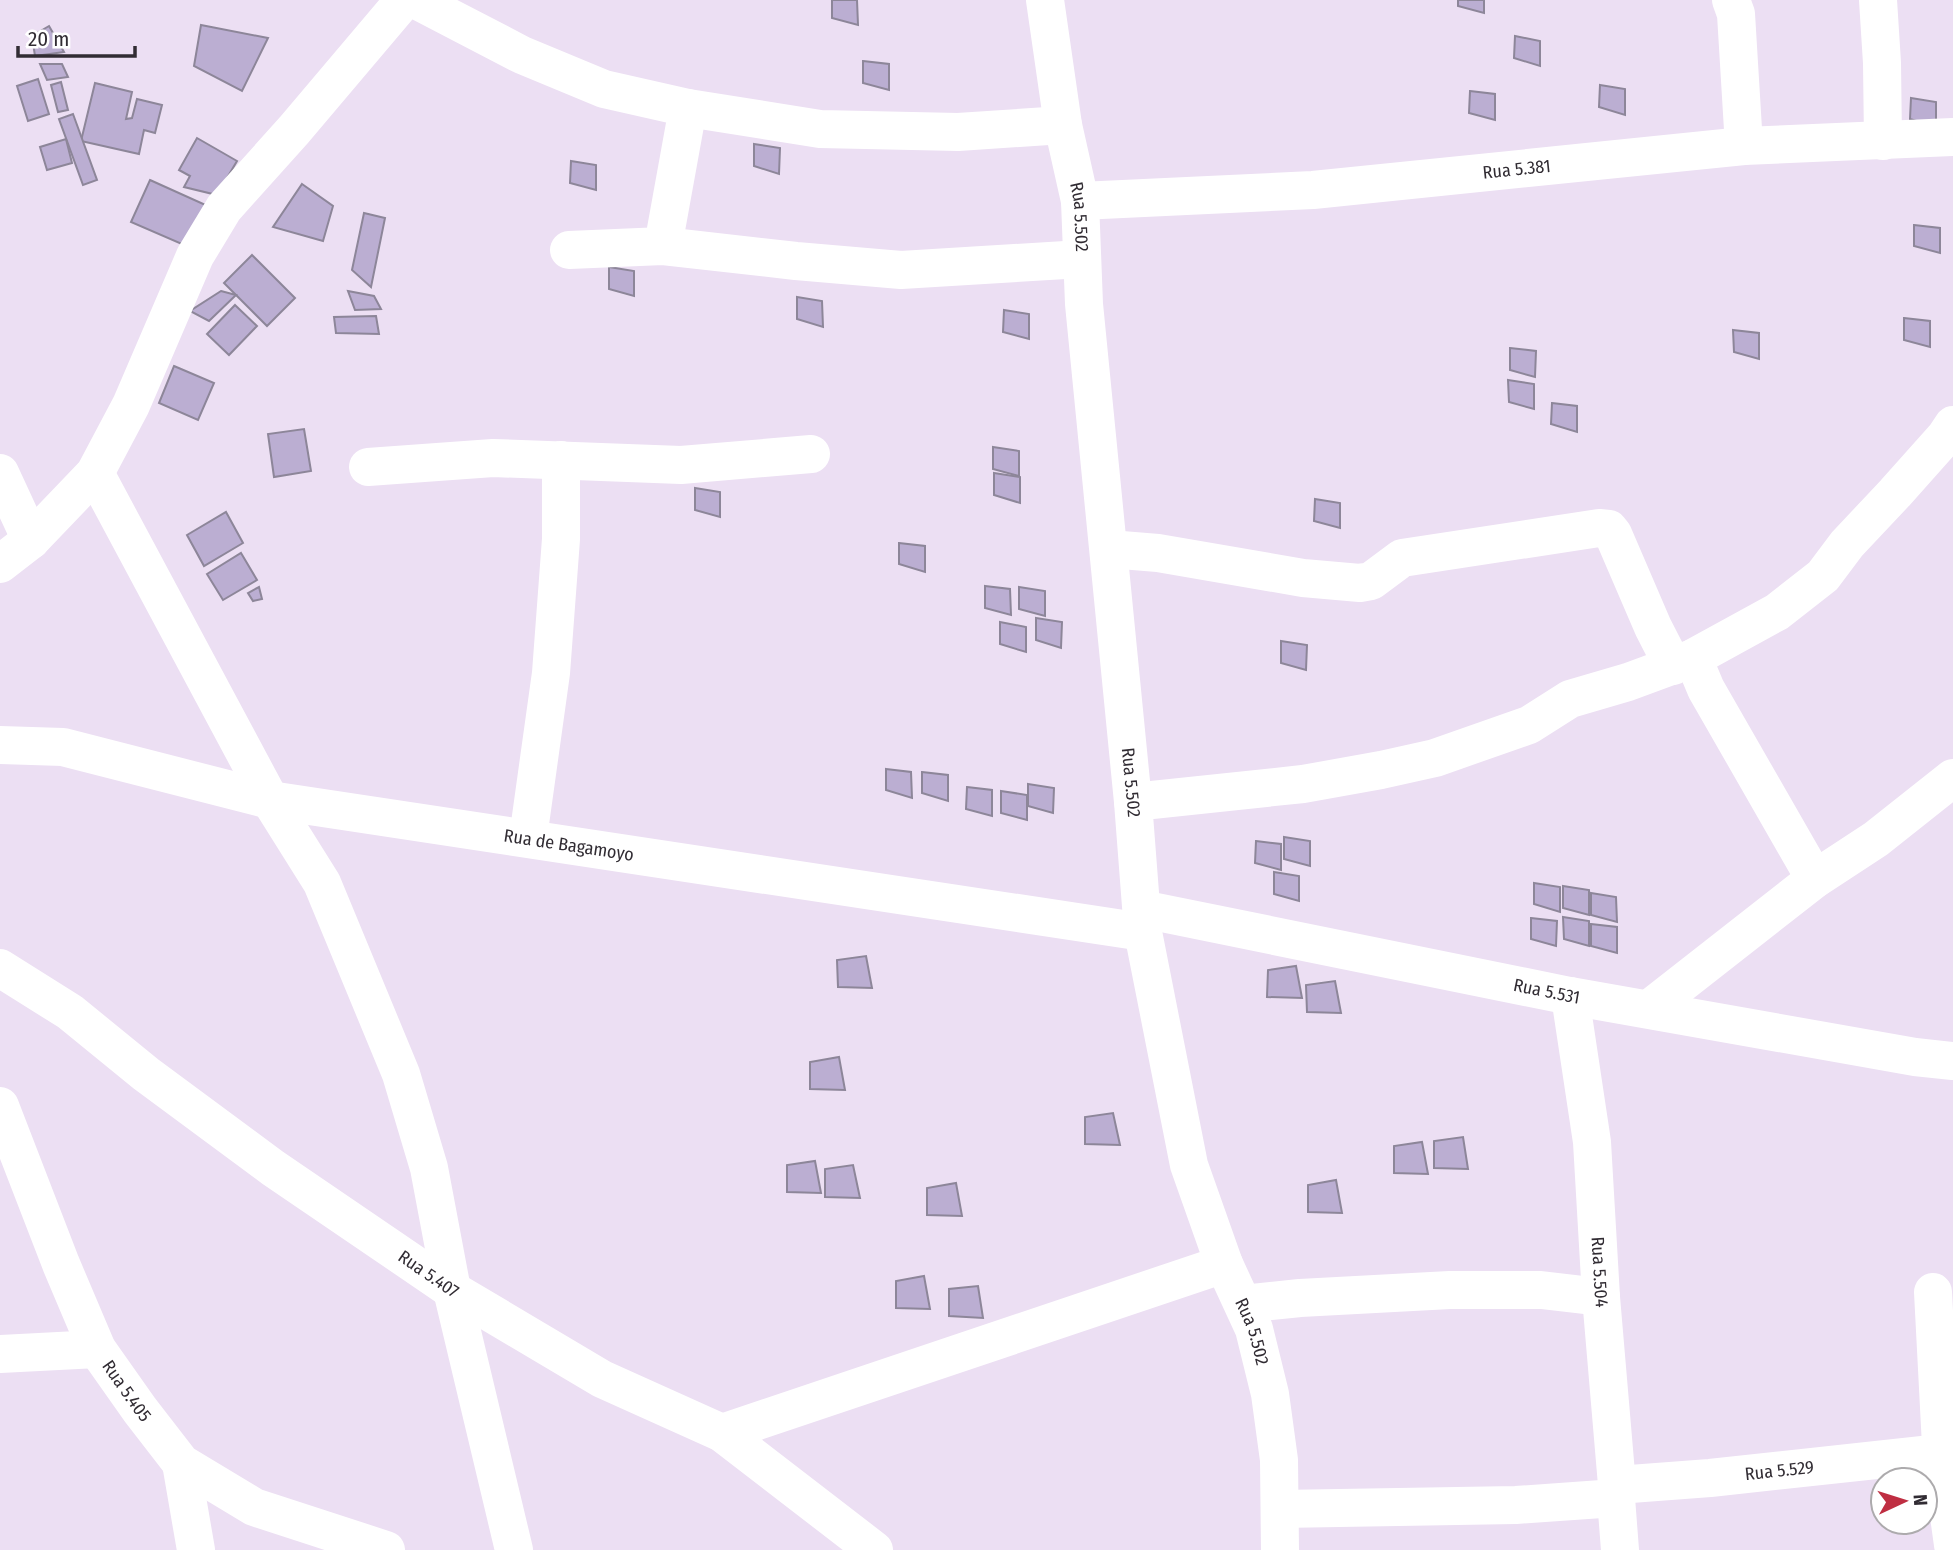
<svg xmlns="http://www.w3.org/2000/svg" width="1953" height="1550" font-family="'Fira Sans Condensed',sans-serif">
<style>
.building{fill:#bbaed2;stroke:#8d8699;stroke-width:2}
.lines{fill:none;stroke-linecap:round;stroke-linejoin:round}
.minor{stroke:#fff;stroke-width:38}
.labels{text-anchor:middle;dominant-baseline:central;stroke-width:7;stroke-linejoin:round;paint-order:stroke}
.street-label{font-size:18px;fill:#312c33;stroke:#fff}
</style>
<rect width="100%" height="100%" fill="#ecdff3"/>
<!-- building -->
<g class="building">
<polygon points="832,0 857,0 858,25 832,18"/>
<polygon points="1458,0 1484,0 1484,13 1458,6"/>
<polygon points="201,25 268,38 242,91 194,66"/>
<polygon points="49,26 64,52 35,56 32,36"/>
<polygon points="1515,36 1540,41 1540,66 1514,58"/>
<polygon points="863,61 889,64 889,90 863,83"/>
<polygon points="40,64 62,64 68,77 47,80"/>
<polygon points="38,79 49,114 28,121 17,86"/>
<polygon points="61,82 68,110 58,112 51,85"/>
<polygon points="95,83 132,92 126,119 132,118 137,99 162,105 155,133 144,130 139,154 81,141"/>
<polygon points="1600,85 1625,89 1625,115 1599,107"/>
<polygon points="1470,91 1495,94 1495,120 1469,113"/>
<polygon points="1911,98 1936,102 1936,127 1910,119"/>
<polygon points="73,114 97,180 83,185 59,119"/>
<polygon points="197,138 237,161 217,195 184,187 190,176 179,170"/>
<polygon points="66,139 72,163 47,170 40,147"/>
<polygon points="754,144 780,148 779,174 754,166"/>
<polygon points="571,161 596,165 596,190 570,183"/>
<polygon points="150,180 210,207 191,248 131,222"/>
<polygon points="302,184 333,206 323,241 273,227"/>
<polygon points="364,213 385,218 371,287 352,270"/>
<polygon points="1914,225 1940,228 1940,253 1914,246"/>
<polygon points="252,255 295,298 267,326 224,283"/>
<polygon points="609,267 634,271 634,296 609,289"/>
<polygon points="221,291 236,295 209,321 190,311"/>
<polygon points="348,291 374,296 381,309 355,310"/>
<polygon points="797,297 822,301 823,327 797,319"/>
<polygon points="235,305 257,326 229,355 207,334"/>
<polygon points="1004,310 1029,314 1029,339 1003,332"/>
<polygon points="376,316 379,334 336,333 334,317"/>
<polygon points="1904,318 1930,321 1930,347 1904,340"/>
<polygon points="1733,330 1759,333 1759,359 1734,352"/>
<polygon points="1510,348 1536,351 1535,377 1510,370"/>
<polygon points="174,366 214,383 198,420 159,403"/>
<polygon points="1508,380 1534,384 1534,409 1509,402"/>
<polygon points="1552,403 1577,406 1577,432 1551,424"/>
<polygon points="304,429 311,471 274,477 268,434"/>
<polygon points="993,447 1019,451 1019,476 993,469"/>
<polygon points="994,473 1020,477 1020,503 994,495"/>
<polygon points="695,488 720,492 720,517 695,510"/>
<polygon points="1315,499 1340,503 1340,528 1314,521"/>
<polygon points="226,512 243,543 204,566 187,535"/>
<polygon points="899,543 925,546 925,572 899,564"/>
<polygon points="241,553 257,580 223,600 207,574"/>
<polygon points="985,586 1010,589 1011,615 985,608"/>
<polygon points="259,587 262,599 253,601 248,593"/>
<polygon points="1019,587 1045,591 1045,616 1019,609"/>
<polygon points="1036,618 1062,622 1061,648 1036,640"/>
<polygon points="1000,622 1026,627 1026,652 1000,644"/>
<polygon points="1281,641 1307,645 1306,670 1281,663"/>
<polygon points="886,769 911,772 912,798 886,790"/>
<polygon points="922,772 948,775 948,801 922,793"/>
<polygon points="1028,784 1054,788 1053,813 1028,806"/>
<polygon points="967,787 992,790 992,816 966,809"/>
<polygon points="1001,791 1027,795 1027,820 1001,813"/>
<polygon points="1284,837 1310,841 1310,866 1284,859"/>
<polygon points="1256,841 1281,844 1281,870 1255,863"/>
<polygon points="1274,872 1299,876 1299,901 1274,894"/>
<polygon points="1534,883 1560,887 1560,912 1534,904"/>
<polygon points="1563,886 1589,890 1589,915 1563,908"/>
<polygon points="1591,893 1616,897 1617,922 1591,915"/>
<polygon points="1563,917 1589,921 1589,946 1564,939"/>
<polygon points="1531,918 1557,921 1556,946 1531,939"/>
<polygon points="1591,924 1617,927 1617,953 1591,946"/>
<polygon points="866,956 872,988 838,987 837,960"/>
<polygon points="1296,966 1302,998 1267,997 1268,970"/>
<polygon points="1335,981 1341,1013 1307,1012 1306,985"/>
<polygon points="839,1057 845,1090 810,1089 810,1062"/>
<polygon points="1113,1113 1120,1145 1085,1144 1085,1117"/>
<polygon points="1463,1137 1468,1169 1434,1168 1434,1141"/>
<polygon points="1422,1142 1428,1174 1394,1173 1394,1146"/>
<polygon points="815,1161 821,1193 787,1192 787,1165"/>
<polygon points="853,1165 860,1198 825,1197 825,1169"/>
<polygon points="1336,1180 1342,1213 1308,1212 1308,1185"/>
<polygon points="956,1183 962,1216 927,1215 927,1188"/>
<polygon points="924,1276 930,1309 896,1308 896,1281"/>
<polygon points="978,1286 983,1318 949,1316 949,1289"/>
</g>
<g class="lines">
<!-- minor -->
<g class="minor">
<polyline points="416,0 522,55 604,89 688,108 820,129 958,132 1063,125"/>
<path id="s1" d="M1045,0L1063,125L1080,201L1084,304L1133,802L1143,932L1189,1165L1224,1264L1254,1329L1270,1394L1279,1460L1280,1550"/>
<polyline points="1731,0 1736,14 1744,146"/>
<polyline points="1878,0 1882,63 1883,141"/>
<path id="s2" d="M1080,201L1313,190L1744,146L1953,137"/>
<polyline points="663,246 688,108"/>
<polyline points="569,250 663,246 796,261 901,270 1082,259"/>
<polyline points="368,467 493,458 681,465 811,454"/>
<polyline points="0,473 31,540"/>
<polyline points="95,473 270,800 322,883 401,1074 429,1168 452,1290 514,1550"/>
<polyline points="1109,549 1158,553 1303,578 1360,583 1371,581 1402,558 1599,528 1609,529 1613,534 1653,627 1673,666"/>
<polyline points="0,564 31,540 95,473 131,405 195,256 224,208 294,130 404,0"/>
<polyline points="1693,658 1706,689 1815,879"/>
<path id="s3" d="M0,745L63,747L270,800L1143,932"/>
<polyline points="1133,802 1303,784 1381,770 1435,758 1529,725 1570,699 1628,682 1693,658 1777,612 1823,576 1847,544 1895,493 1945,437 1953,425"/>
<polyline points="528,838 551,673 561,539 561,460"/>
<path id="s4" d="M1142,909L1570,996L1915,1057L1953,1061"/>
<path id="s5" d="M0,968L70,1012L146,1074L273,1168L452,1290L602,1379L722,1433L874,1550"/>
<path id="s6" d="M1570,996L1592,1142L1601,1297L1617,1485L1616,1498L1620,1550"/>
<polyline points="1649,1009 1815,879 1876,839 1953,778"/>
<path id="s7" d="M0,1106L61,1264L97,1349L140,1410L181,1463L254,1507L386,1550"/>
<polyline points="1933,1292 1942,1465 1953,1545"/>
<polyline points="1243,1304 1300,1298 1450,1290 1541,1290 1601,1297"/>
<polyline points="0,1354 97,1349"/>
<polyline points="722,1433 1224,1264"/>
<polyline points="181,1463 196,1550"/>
<path id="s8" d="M1617,1485L1710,1478L1941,1453"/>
<polyline points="1280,1509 1516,1505 1616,1498"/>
</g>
</g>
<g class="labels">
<!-- street labels -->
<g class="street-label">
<text stroke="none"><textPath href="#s2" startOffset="438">Rua 5.381</textPath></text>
<text stroke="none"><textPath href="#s1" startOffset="220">Rua 5.502</textPath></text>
<text stroke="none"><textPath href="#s1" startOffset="788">Rua 5.502</textPath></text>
<text stroke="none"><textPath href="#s3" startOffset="579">Rua de Bagamoyo</textPath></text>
<text stroke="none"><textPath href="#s4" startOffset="413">Rua 5.531</textPath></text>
<text stroke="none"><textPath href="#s6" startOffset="278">Rua 5.504</textPath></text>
<text stroke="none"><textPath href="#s5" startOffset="527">Rua 5.407</textPath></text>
<text stroke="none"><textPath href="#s1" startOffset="1354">Rua 5.502</textPath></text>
<text stroke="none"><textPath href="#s7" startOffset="313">Rua 5.405</textPath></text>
<text stroke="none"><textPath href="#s8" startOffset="163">Rua 5.529</textPath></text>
</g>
</g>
<!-- north arrow -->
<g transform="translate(1904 1501) rotate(86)"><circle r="33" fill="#ffffff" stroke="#adabad" stroke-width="2"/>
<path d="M0-5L12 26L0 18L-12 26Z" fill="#bf2e42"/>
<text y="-10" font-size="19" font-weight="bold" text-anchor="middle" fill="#312c33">N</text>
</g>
<!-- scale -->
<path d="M18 46v10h117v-10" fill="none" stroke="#312c33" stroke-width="3.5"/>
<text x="28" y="46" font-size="21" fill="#312c33" stroke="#ffffff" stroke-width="5" paint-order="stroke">20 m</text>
</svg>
